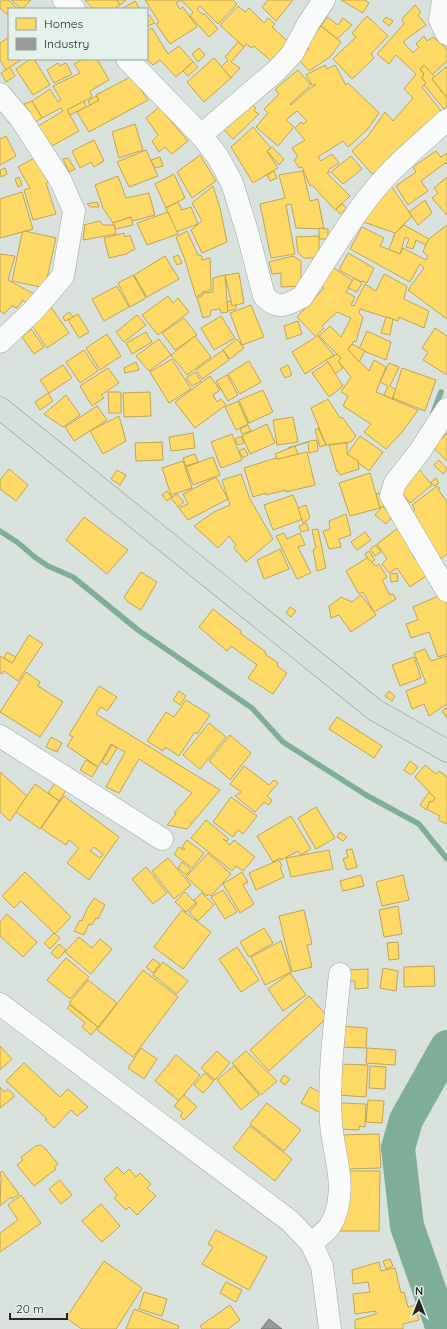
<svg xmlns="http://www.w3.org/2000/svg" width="447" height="1329" font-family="Quicksand,sans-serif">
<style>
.homes{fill:#ffd966;stroke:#bda452;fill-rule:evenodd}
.industry{fill:#999;stroke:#757776}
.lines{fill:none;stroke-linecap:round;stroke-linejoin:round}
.stream{stroke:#7eae98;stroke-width:5.5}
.river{stroke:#7eae98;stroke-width:34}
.minor-casing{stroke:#9fa4a2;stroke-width:23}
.major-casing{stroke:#869992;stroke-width:23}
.minor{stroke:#f9fbfa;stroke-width:22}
.major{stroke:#d6e0dc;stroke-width:22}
</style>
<rect width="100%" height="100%" fill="#dae2de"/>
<!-- homes -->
<g class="homes">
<polygon points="2,0 8,0 18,9 9,9 9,16 0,8 0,2"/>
<polygon points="11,0 31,0 22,9"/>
<polygon points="85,0 117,0 120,5 114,9 93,9"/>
<polygon points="117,0 126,0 120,5"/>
<polygon points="145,0 233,0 237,4 218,24 200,6 197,9 203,15 204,13 218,29 209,37 190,16 193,12 181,0 176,3 180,9 183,7 197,27 170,44 156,24 159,22"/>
<polygon points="268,0 293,0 276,21 262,7"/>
<polygon points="341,0 365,0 369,3 363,13"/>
<polygon points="135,1 140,9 122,9"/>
<polygon points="415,5 421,12 418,15 426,25 405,40 404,43 413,53 419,47 416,44 424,36 427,41 433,37 447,49 447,61 432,75 424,65 420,70 424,73 422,78 426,83 422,87 442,112 393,162 372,174 352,151 368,136 385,112 393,121 413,98 404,89 416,74 396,55 389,64 377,54 404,24 402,19"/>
<polygon points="238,6 245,12 249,8 264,23 268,18 275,24 272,27 295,48 278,67 254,46 252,48 246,44 244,47 220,25"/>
<polygon points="149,15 155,23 147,26 147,16"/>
<polygon points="367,16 388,36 371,54 374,58 352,79 333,59 356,37 352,33"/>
<polygon points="327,17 338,25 343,18 352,25 337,39 321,26"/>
<polygon points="386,17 393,21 389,26 383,21"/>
<polygon points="321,26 341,42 330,57 309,71 299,60 303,47 308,50 309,48 305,46"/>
<polygon points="152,28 168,54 179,46 193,62 176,77 160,60 153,65 146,59 147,31"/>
<polygon points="9,37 9,59 22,59 6,70 0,60 0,43"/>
<polygon points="238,42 244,47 231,62 240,68 231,78 221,67 228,60 225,57"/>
<polygon points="199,48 205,55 198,62 192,54"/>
<polygon points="214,58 231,78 204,102 187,82"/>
<polygon points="30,59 34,59 50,85 33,95 16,69"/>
<polygon points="83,59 97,59 109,80 90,91 92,97 67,110 79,131 52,146 37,127 63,111 61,108 42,118 32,101 50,89 58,102 61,100 53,86 80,73 74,64"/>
<polygon points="193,62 198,67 188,76 183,71"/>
<polygon points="58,63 60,66 66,63 72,74 54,83 47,70"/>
<polygon points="325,65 327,69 335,65 346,85 348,83 379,113 367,130 348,147 343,141 318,157 321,161 332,154 339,163 328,170 330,172 327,173 350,196 335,210 312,185 310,186 302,167 299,168 294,160 298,157 292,148 305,140 295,128 301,122 303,124 307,121 297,111 286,120 294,127 278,146 256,127 268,113 264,109 279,94 275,90 280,85 298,70 311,85 290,104 291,105 309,89 316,85 312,85 306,75"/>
<polygon points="424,65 435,77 432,79 447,98 447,106 444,109 424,85 426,83 422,78 424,73 420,70"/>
<polygon points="447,66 447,98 432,79"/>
<polygon points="10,67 15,76 6,82 1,73"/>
<polygon points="132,76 148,100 89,132 77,112 99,100 96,95"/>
<polygon points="96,96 99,100 90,105 88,101"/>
<polygon points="247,100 256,108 254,111 259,114 233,139 221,126"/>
<polygon points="32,101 42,118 35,122 24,104"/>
<polygon points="84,101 86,107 70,115 67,110"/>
<polygon points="159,107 188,141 172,154 165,147 159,152 152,141 158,135 146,118"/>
<polygon points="135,124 143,150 119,158 112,132"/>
<polygon points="253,127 271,148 267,151 278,168 253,183 231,147"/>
<polygon points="6,136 16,156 0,165 0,139"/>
<polygon points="94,140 104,161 94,167 91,162 80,168 72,151"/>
<polygon points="272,147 284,159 279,165 267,151"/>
<polygon points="146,150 158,176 129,187 117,162"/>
<polygon points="436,151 441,157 447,153 447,165 445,163 421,181 428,191 408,205 396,186 416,172 413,167"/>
<polygon points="200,155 216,181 192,198 177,172"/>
<polygon points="351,156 362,169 343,184 331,172"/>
<polygon points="36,157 49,181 46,183 56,214 33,220 24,190 30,188 18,167"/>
<polygon points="160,157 163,166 155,168 151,160"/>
<polygon points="68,158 75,169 69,172 63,159"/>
<polygon points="5,168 7,174 1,177 0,170"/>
<polygon points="274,171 277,178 270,181 267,175"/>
<polygon points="303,171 310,201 318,199 324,229 296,228 291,204 286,205 295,254 271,258 260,204 285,198 279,175"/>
<polygon points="174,174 185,198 166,208 155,184"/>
<polygon points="118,176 126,198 149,193 155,215 132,221 131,217 113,223 103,208 95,185"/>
<polygon points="19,177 22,185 18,187 15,179"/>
<polygon points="447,177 447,215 432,198 438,193 434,188"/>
<polygon points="389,183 412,216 395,233 358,220"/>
<polygon points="213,186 220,208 227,242 202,253 191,230 202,221 192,203"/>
<polygon points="22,192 33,229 0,238 0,199"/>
<polygon points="425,200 432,213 418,225 409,212"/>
<polygon points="97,202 99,207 90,207 87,204"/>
<polygon points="178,202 182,210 191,207 198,224 176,232 166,208"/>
<polygon points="342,204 347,208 340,214 336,209"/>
<polygon points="168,212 178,234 147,245 137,223"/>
<polygon points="131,217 133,225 116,229 113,223"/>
<polygon points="100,221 103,225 114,225 116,234 83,240 84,231 85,231 84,225"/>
<polygon points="404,225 429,239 426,245 416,240 413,249 406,247 409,239 405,237 400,254 389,250 395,233"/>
<polygon points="447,225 447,319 408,290 424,268 420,264 410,282 350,249 362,227 384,238 380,246 400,254 403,248 426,260 428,256 423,252 426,244 429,239"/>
<polygon points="319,228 328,229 328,239 319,239"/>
<polygon points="25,231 56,238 45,288 12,281 22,233"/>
<polygon points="187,231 198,255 202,256 202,260 210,258 211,290 202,292 202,294 196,297 185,260 176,237"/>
<polygon points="124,233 125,237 130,235 135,249 126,254 109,258 104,238"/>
<polygon points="319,236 319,258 304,258 298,253 296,237"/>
<polygon points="348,253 374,268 367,283 362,281 361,282 339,270"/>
<polygon points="0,254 15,256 8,280 36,295 28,304 23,300 17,308 12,306 4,314 0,311"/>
<polygon points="178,255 182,263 177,265 173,257"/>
<polygon points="165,256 179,279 147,297 134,275"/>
<polygon points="293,256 301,261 301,286 281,287 281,273 272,274 269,262"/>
<polygon points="331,266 353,281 346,292 355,297 351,305 354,306 365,284 376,291 384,274 407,286 404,299 429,311 424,328 399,317 398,321 360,309 359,313 363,317 356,342 354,341 348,349 369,371 374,360 386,367 376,392 418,410 403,431 386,449 364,432 371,424 343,406 348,396 341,392 351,377 338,361 341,358 319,336 330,326 341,337 351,318 337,312 322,326 324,328 317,335 334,355 305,374 292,352 316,337 297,317 324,288 318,285"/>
<polygon points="239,273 244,303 232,306 225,275"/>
<polygon points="133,275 146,298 130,307 118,283"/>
<polygon points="225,275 228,312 221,313 220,309 211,310 210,316 203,318 197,298 203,295 203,293 213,292 213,278"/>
<polygon points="354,278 362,283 357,292 348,288"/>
<polygon points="117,286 129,307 104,321 92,299"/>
<polygon points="168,296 173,303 178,298 189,312 158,335 142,315"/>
<polygon points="231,301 232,306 236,305 236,309 228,311 227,302"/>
<polygon points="251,305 264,337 242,345 230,313"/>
<polygon points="51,307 69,333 47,348 29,321"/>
<polygon points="69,312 73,317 65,321 63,317"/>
<polygon points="78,314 89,332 79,338 68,320"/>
<polygon points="137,315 146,325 124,342 116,332"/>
<polygon points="221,316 235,338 214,350 201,328"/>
<polygon points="386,317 393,319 390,335 381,333"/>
<polygon points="184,318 197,335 175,350 162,333"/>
<polygon points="298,321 302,334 287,339 284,326"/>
<polygon points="435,328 447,336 447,375 423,360 428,352 422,348"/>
<polygon points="31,329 44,347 34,354 22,337"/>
<polygon points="367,331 391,342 386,360 359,349"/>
<polygon points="146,332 152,342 132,354 126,343"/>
<polygon points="107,334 121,356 100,370 86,348"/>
<polygon points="195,336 211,357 187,375 171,355"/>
<polygon points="159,339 171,355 149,371 136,356"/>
<polygon points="237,339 244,348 230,359 223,350"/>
<polygon points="352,344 365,351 359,362 348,349"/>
<polygon points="84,350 98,371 80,383 66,362"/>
<polygon points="223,350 229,360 202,379 196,370"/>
<polygon points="337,354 341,358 338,361 343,368 335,374 326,360"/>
<polygon points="172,359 191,389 169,403 150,372"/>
<polygon points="249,361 261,382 240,394 228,374"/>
<polygon points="136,362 139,370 125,373 124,368"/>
<polygon points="328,362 343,386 329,397 312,373"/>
<polygon points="389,363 399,367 390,386 396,390 392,399 384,395 388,386 380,382"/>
<polygon points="63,365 72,378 49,393 40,380"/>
<polygon points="288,365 292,375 285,378 280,369"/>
<polygon points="108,368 119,383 101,395 104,398 92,406 80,386"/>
<polygon points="402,368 436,380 425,411 393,398"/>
<polygon points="195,372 201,381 192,386 186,378"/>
<polygon points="227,375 238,395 228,401 216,381"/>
<polygon points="210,376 220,390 213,395 217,402 221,399 226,405 195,428 175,402"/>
<polygon points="263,390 273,412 249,423 239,400"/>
<polygon points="108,392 121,392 121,413 109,413"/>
<polygon points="150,392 151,416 124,417 123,393"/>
<polygon points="48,393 53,401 40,410 35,402"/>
<polygon points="66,395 80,415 63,427 44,414"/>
<polygon points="328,399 340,418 342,417 356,436 351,442 326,445 311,408"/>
<polygon points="238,401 248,424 236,430 225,407"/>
<polygon points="97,406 107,420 74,441 65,427"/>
<polygon points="119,416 126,441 103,454 90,431"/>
<polygon points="293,417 298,442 277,445 273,420"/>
<polygon points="267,424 275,443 250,454 242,436"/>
<polygon points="248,425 251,431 242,434 240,429"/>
<polygon points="318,428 326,445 320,447 315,430"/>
<polygon points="193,433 195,448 171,451 169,437"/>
<polygon points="447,433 447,461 433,447"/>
<polygon points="232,434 242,460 221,468 211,442"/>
<polygon points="241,436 244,443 238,445 235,439"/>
<polygon points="360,436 383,452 369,471 347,454"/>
<polygon points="317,440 318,451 309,453 308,442 288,448 310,441"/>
<polygon points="162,442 163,460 136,461 135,443"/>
<polygon points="347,443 347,454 358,461 359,469 340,475 338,471 337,472 329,445"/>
<polygon points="295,446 298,455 278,459 276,458 275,454"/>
<polygon points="244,448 248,455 243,458 239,451"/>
<polygon points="307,452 315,485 286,492 286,490 266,495 266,493 253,497 244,468 276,458 278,459"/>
<polygon points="195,454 198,462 186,466 183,458"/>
<polygon points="213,457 220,475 193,485 186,467"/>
<polygon points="439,460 447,469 443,474 434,465"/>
<polygon points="183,461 192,488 171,495 162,468"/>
<polygon points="418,468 432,485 410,503 396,486"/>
<polygon points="9,469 28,485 16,501 0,489 0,480"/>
<polygon points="117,470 126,475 120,485 111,479"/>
<polygon points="370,473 380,508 350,516 339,483"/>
<polygon points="241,474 250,499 273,539 246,562 234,548 236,545 229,536 218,548 194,526 214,512 230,505 222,480"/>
<polygon points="216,477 228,499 188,520 179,508 188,504 183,494"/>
<polygon points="436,478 439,483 434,486 431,482"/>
<polygon points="437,486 440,488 438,489 447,502 447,554 441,559 409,514 415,510 412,505"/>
<polygon points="167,491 172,497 167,501 162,495"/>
<polygon points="381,493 385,506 380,508 376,494"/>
<polygon points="177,494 184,502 178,507 171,498"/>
<polygon points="293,495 303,519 273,530 264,505"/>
<polygon points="306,505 310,518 303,523 298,508"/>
<polygon points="383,506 392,517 386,524 375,515"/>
<polygon points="346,514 351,535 339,539 341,547 329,549 323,531 330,529 329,521"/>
<polygon points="84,517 128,550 107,574 66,540"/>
<polygon points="306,523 309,530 301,532 299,526"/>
<polygon points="398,528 415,553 412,554 415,559 429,574 410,587 397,568 389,573 382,564 387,559 377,544"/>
<polygon points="318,529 326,568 317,571 313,550 316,548 312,530"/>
<polygon points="365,532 371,540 357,550 351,542"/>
<polygon points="284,533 287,539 300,533 305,545 298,547 311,573 297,579 276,536"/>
<polygon points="376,545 381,552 375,556 370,549"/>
<polygon points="280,549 289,569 264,579 257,560"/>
<polygon points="369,551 375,560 370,563 365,554"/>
<polygon points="367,558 376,566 379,564 387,577 382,580 390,595 393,594 396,599 374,612 363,592 359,594 346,571"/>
<polygon points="141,572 157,582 141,610 128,602 124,597"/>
<polygon points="397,573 398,581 391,582 390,574"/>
<polygon points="443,594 447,601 447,654 438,657 429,632 411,638 406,624 418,620 413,607"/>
<polygon points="361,595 376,615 351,632 339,615 331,618 329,606 341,597 352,602"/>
<polygon points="290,607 296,611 291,617 286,613"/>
<polygon points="213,609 241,631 240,633 266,652 265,654 278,663 277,666 287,673 273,694 248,678 257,665 231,646 227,651 199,627"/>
<polygon points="29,635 43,644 18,681 4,671 2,674 0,673 0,656 12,663"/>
<polygon points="425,649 431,661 447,656 447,704 429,716 424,704 412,709 406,691 426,683 414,653"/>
<polygon points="7,652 16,657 12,663 4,658"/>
<polygon points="414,657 421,678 400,686 392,665"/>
<polygon points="26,672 40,682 38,686 63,702 40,737 0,712"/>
<polygon points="99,686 117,697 107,711 101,707 96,714 220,790 187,829 167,825 176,814 174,813 192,793 139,759 119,793 106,787 125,752 111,744 98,767 67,746 73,737 69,735"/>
<polygon points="179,691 186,696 180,705 173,700"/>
<polygon points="389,691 395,696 392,701 385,696"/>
<polygon points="186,700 210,715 197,734 195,732 179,756 165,747 163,751 147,741 166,712 174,717"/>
<polygon points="447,707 447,718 442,711"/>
<polygon points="337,717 382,746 374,758 329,729"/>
<polygon points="209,723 226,737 200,769 183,755"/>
<polygon points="230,735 251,753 230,780 209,761"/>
<polygon points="51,737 62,743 57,752 46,747"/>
<polygon points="112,745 117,748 107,765 102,762"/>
<polygon points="86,760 98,767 92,777 80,770"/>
<polygon points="410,761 418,767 411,775 404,770"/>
<polygon points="425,765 436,774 439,771 447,777 447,824 438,820 440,816 426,809 430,801 432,802 435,798 415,777"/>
<polygon points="244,766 269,785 274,780 278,783 267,796 272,800 269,805 264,802 255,812 235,796 241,792 230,784"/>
<polygon points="0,772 27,796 10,821 0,812"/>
<polygon points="57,780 68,787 59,801 48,793"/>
<polygon points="35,784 59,801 40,829 16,812"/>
<polygon points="429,792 435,798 432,802 430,801 426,810 420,805"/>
<path d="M64,796L119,837L89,880L67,863L79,848L69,840L66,845L41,828ZM94,847L103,854L100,858L90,851Z"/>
<polygon points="231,797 257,816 243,834 238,830 233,837 213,822"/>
<polygon points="316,807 335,838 316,849 298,818"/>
<polygon points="291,816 311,849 301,855 298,851 281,860 280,858 273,862 257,836"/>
<polygon points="206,820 229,839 227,841 223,839 230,845 234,840 255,857 243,871 236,866 232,871 191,838"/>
<polygon points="340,832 347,837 343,841 337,837"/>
<polygon points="187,840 204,853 192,868 174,854 179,847 184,850 185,849 182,847"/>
<polygon points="352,849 357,867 347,870 343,859 348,857 346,850"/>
<polygon points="329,850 333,869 291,877 286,858"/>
<polygon points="208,853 231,874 211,896 208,894 207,896 186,877"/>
<polygon points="168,858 191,885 174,899 152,871"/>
<polygon points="279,860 282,866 280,867 284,877 256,890 249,873"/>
<polygon points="182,862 191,870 186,875 178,868"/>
<polygon points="146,867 167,893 153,904 132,879"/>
<polygon points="25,872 71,917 55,934 21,901 14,908 2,896"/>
<polygon points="242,872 248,882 243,885 254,904 240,913 223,884"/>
<polygon points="361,875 364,886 343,891 340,881"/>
<polygon points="403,875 409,900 382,906 376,882"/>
<polygon points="223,890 237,912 225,919 211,897"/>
<polygon points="185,892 196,903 186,912 175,902"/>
<polygon points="202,893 214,905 198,921 189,912 197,904 194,900"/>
<polygon points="94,898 105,905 98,919 96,918 92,925 89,924 84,935 74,931 80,920 82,921 87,909"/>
<polygon points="398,906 402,934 384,937 379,910"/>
<polygon points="182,910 211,932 183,969 154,947"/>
<polygon points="304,910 312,944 307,945 312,967 292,972 279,916"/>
<polygon points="7,914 37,942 23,957 0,936 0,922"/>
<polygon points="264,928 273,943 249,957 240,942"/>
<polygon points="54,933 60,938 50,949 44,943"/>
<polygon points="79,937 92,948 100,939 112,949 91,974 65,952"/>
<polygon points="281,941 291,972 265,985 251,957"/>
<polygon points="398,942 399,959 389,960 387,943"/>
<polygon points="59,944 66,950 58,959 51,953"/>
<polygon points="237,947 259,980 241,992 219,959"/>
<polygon points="66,958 89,977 70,999 47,980"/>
<polygon points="153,959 160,964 153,973 146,967"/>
<polygon points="163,962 188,981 177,994 153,975"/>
<polygon points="434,966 435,986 404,987 404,967"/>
<polygon points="383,968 398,971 396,991 380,988"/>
<polygon points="368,969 368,988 355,989 355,981 348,981 348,970"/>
<polygon points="143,970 178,997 133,1057 97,1030"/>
<polygon points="290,973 306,995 283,1011 268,989"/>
<polygon points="88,980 117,1003 98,1027 69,1003"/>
<polygon points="309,996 328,1017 269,1071 250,1050"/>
<polygon points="70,1005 98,1027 91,1035 82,1027 85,1023 67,1008"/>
<polygon points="341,1026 367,1028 366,1048 340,1047"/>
<polygon points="0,1046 12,1059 0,1070"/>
<polygon points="141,1048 157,1059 144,1079 128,1068"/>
<polygon points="367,1048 396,1050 395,1065 366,1063"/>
<polygon points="217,1051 230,1063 215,1080 201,1068"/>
<polygon points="246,1051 277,1081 261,1095 232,1063"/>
<polygon points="176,1055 200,1075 179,1101 155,1081"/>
<polygon points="24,1063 60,1097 68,1089 88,1107 77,1116 71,1110 54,1128 45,1120 47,1119 6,1081"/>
<polygon points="338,1064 368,1065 366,1097 337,1095"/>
<polygon points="234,1066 259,1095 241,1110 217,1080"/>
<polygon points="370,1066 386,1067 385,1089 369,1088"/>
<polygon points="205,1073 214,1081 203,1093 194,1085"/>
<polygon points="284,1075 290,1079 285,1085 280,1081"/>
<polygon points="0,1087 4,1092 8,1089 15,1096 0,1108"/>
<polygon points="310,1087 329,1097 321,1113 301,1103"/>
<polygon points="184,1095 197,1107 184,1120 180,1116 183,1113 174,1106"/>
<polygon points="368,1100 384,1101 382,1123 366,1122"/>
<polygon points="267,1103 301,1130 284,1151 250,1124"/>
<polygon points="341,1103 366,1104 365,1127 359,1126 359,1130 339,1129"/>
<polygon points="250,1126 292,1159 275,1181 233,1148"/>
<polygon points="379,1134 381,1168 343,1169 342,1135"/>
<polygon points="41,1145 45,1148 58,1164 54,1167 56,1169 34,1186 17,1165 23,1160 21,1157 36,1146"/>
<polygon points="117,1167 124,1174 129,1169 136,1177 140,1173 151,1184 147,1188 156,1196 137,1215 129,1207 126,1210 114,1198 117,1195 104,1179"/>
<polygon points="2,1171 19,1194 12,1199 11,1197 0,1206 1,1177 0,1173"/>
<polygon points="343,1171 380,1171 379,1231 336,1231"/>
<polygon points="60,1180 72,1195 61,1204 49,1189"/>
<polygon points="21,1195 41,1223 0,1252 0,1233 18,1220 8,1205"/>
<polygon points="101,1204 120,1226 102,1242 82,1221"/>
<polygon points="216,1230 267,1257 249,1290 202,1264 213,1247 208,1244"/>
<polygon points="390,1259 393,1266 386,1269 383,1261"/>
<polygon points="104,1261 142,1288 116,1329 82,1329 66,1318"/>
<polygon points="379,1262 381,1271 395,1268 401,1293 404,1292 408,1307 415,1305 419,1320 403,1324 403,1329 355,1329 355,1320 376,1314 376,1311 355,1314 353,1294 370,1292 368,1282 353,1284 352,1270"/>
<polygon points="226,1282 242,1290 236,1302 220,1293"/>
<polygon points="144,1292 167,1299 162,1316 139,1309"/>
<polygon points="230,1305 240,1320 228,1329 202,1329 200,1326"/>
<polygon points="134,1309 179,1326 178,1329 126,1329"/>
</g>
<!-- industry -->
<polygon class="industry" points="269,1319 282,1329 261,1329"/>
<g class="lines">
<!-- stream -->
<g class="stream">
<polyline points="433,413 441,392"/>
<polyline points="0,531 17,542 36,558 48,566 73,577 138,630 252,708 283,742 366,795 419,824 447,859"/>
</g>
<!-- river -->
<polyline class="river" points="443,1329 407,1226 398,1148 406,1120 447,1047"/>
<!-- minor casing -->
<g class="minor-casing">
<g id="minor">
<polyline points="64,0 74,9"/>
<polyline points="443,0 440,20 447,34"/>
<path d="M127,59L201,135L218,157L232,183L247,231L264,296C277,310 286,306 302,297C328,258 351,216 382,181C401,159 425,140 447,120"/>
<polyline points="0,94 21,119 61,181 74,211 63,276 34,310 0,342"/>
<polyline points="201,135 276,71 292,54 308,24 324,0"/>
<polyline points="447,409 420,451 395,483 391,496 447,591"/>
<polyline points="0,736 162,839"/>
<polyline points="0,1004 290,1221 311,1243 322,1266 330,1329"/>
<path d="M311,1243C327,1231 333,1227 338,1205C344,1177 333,1151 331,1123C328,1074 335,1023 340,974"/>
</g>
</g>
<!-- major casing -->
<g class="major-casing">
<polyline id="major" points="0,408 375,710 447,751"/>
</g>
<!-- minor -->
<use href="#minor" class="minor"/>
<!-- major -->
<use href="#major" class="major"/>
</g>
<!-- legend -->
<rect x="8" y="8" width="140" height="52" fill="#e5f2eb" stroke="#97a19c"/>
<rect x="16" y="18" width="20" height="12" fill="#ffd966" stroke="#97a19c"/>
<text x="44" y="28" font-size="12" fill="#222725">Homes</text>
<rect x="16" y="38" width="20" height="12" fill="#999999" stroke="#97a19c"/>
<text x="44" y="48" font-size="12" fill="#222725">Industry</text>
<!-- north arrow -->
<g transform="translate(419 1301)" stroke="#e5f2eb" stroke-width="3" paint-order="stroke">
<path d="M0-3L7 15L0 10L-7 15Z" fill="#222725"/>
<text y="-6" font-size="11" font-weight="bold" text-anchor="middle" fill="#222725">N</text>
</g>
<!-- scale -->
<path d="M10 1313v6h57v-6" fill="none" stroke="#222725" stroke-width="2"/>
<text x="16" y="1313" font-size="12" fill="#222725" stroke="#e5f2eb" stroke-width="3" paint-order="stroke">20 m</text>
</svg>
